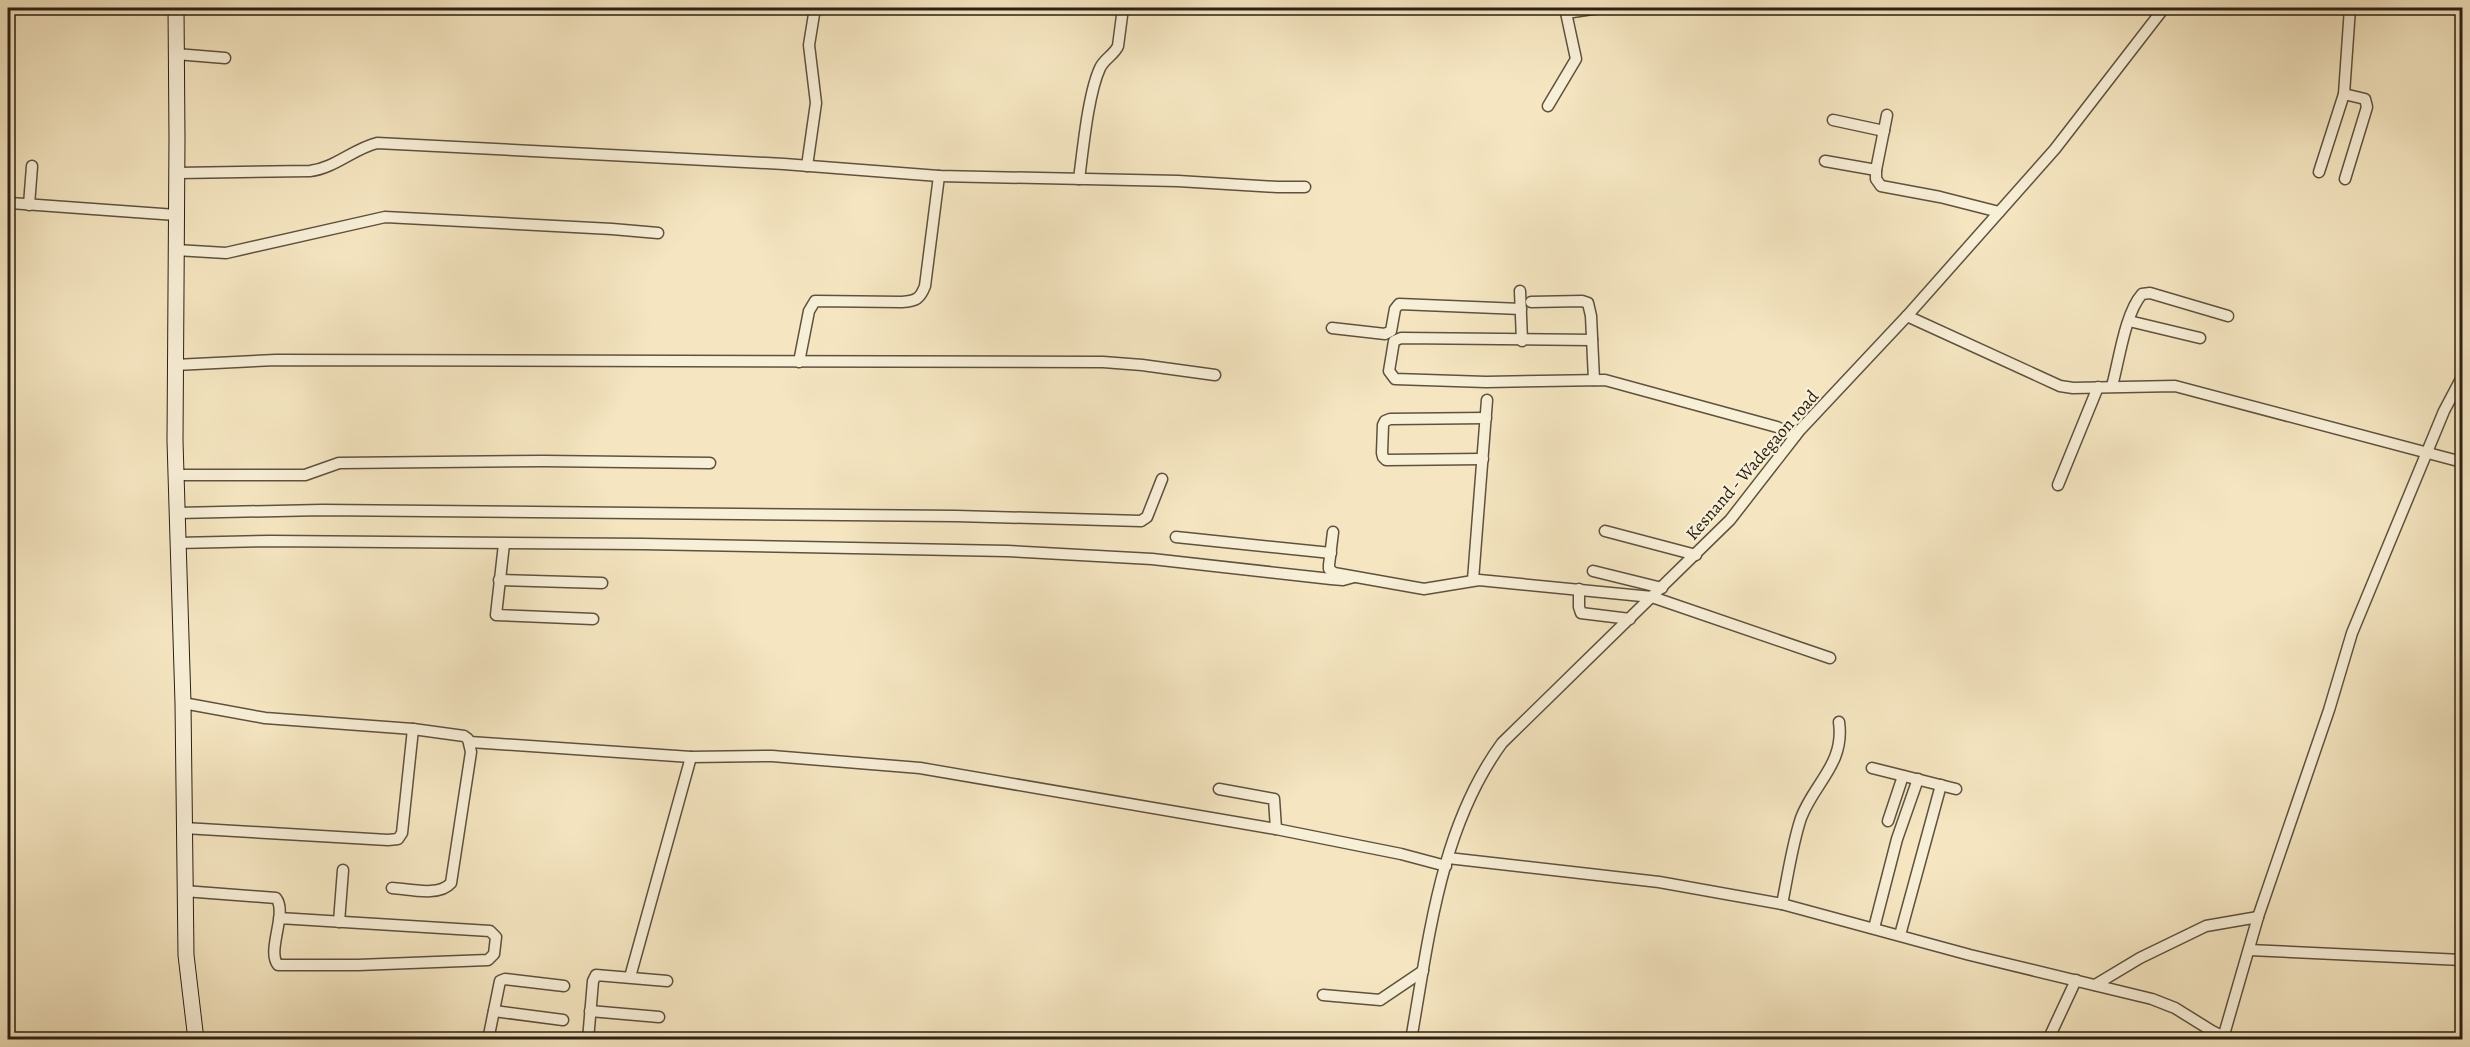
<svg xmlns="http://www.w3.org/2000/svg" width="2470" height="1047" font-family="Alegreya,serif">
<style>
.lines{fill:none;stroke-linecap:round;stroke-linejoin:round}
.minor-casing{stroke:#5e523f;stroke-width:13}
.secondary-casing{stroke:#2b2014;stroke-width:17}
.minor{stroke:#f8efd7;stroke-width:10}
.secondary{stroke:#f8efd7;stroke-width:15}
.labels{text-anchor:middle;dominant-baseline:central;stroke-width:4.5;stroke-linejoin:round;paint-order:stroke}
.street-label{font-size:18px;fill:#2b2014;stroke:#f8efd7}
</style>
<rect width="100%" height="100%" fill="#f5e6c1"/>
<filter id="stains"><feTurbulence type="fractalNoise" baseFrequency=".00333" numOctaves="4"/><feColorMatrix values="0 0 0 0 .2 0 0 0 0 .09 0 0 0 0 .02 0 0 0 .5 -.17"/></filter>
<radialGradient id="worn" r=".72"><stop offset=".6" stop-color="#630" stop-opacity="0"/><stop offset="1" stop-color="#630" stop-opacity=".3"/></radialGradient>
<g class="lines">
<!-- minor casing -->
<g class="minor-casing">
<g id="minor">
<polyline points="1566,13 1599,8"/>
<polyline points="176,54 225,58"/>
<polyline points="2344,94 2365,99 2367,107 2345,179"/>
<polyline points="1548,106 1576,59 1565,8"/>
<polyline points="1887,115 1876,170 1876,179 1881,186 1940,197 1999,212"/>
<polyline points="1833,120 1884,131"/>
<polyline points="1825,161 1876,170"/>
<polyline points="807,166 816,103 809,45 815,8"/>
<polyline points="2319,172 2344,94 2350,8"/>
<path d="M177,173L310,171C335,168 353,149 377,143L784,164L939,176L1178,181L1277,187H1305"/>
<path d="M1079,179C1083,150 1088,94 1100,68C1104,59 1114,55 1118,46L1123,8"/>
<polyline points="10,203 176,215"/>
<polyline points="29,205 32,166"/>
<polyline points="176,250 226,253 385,217 612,229 658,233"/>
<polyline points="1520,291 1522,341"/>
<polyline points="1531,302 1582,301 1588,303 1591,316 1594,380"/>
<polyline points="1907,316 2060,386 2073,388 2175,386 2462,462"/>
<polyline points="2129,321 2200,338"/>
<polyline points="1332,328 1385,334 1391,331 1395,309 1399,304 1521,309"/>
<polyline points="1592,340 1401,338 1394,341 1389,371 1395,379 1486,382 1605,380 1777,427 1795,436"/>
<path d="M799,362L809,311L815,301L902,302C916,301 920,299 925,286L939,176"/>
<polyline points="175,365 276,360 1103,362 1142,365 1215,375"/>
<path d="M2112,386C2119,361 2125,313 2142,294L2150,293L2228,316"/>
<polyline points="1483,459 1386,460 1383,457 1382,453 1383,425 1385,421 1390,419 1486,418"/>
<polyline points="176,475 305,475 339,463 544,461 710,463"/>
<polyline points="2058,485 2098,387"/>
<polyline points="177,513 322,510 956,516 1141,521 1147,517 1162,479"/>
<polyline points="1605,531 1696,555"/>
<polyline points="1333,532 1329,565 1329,569 1334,573 1424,589 1479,580 1652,597 1830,658"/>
<polyline points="1176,537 1331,553"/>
<polyline points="177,543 270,541 643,544 1007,551 1152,559 1331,579 1343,580 1354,577"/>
<polyline points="504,544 496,615 593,619"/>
<polyline points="1593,571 1662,588"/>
<polyline points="499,580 602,583"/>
<polyline points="1473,580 1487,400"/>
<polyline points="1579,589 1579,607 1581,613 1630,619"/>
<path d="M183,703L265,718L413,729L464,736L468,739L471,752L451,883C439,897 409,889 392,888"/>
<polyline points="470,742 691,757 772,756 920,768 1276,829 1401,854 1446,866"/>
<polyline points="1872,768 1956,789"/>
<polyline points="1219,789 1274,799 1276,829"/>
<polyline points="1888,821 1903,776"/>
<polyline points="184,828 388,840 398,839 402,833 413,729"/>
<polyline points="1448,858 1659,882 1782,904 1970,955 2152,999 2175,1008 2212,1031 2230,1040"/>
<path d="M184,891L276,898C288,913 266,951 278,965H358L488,960L494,954L496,937L490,931L279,918"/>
<path d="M1782,904C1788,875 1792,845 1801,818C1814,783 1845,764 1839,722"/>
<polyline points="339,922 343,870"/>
<polyline points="1874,928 1897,839 1918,779"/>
<polyline points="1900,935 1941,785"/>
<polyline points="2249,950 2462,960"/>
<polyline points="630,977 691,757"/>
<polyline points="2095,985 2140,958 2206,926 2258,917"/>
<polyline points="1323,995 1380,1000 1423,971"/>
<polyline points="494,1011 563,1020"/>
<polyline points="590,1011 659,1017"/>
<polyline points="2223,1038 2258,917 2329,710 2352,633 2444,411 2462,377"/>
<polyline points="488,1040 500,981 505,979 564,986"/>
<polyline points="588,1040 593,981 596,975 667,981"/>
<path d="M1411,1040C1429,938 1440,828 1502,743L1730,520L1800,430L1907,316L2055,149L2164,8"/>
<polyline points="2048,1040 2076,980"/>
</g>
</g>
<!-- secondary casing -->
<g class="secondary-casing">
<polyline id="secondary" points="176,8 177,139 175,441 183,703 186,955 196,1040"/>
</g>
<!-- minor -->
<use href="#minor" class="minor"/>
<!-- secondary -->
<use href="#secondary" class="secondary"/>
</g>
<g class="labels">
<!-- street labels -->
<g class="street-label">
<text transform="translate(1752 465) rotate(-49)">Kesnand - Wadegaon road</text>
</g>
</g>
<!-- margin -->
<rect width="2470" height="1047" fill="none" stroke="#f5e6c1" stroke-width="30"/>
<rect x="9" y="9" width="2452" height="1029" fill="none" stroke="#2b2014" stroke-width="3"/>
<rect x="15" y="15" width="2440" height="1017" fill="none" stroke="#2b2014" stroke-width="1.5"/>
<rect width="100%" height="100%" filter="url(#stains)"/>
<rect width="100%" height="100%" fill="url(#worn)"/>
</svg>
